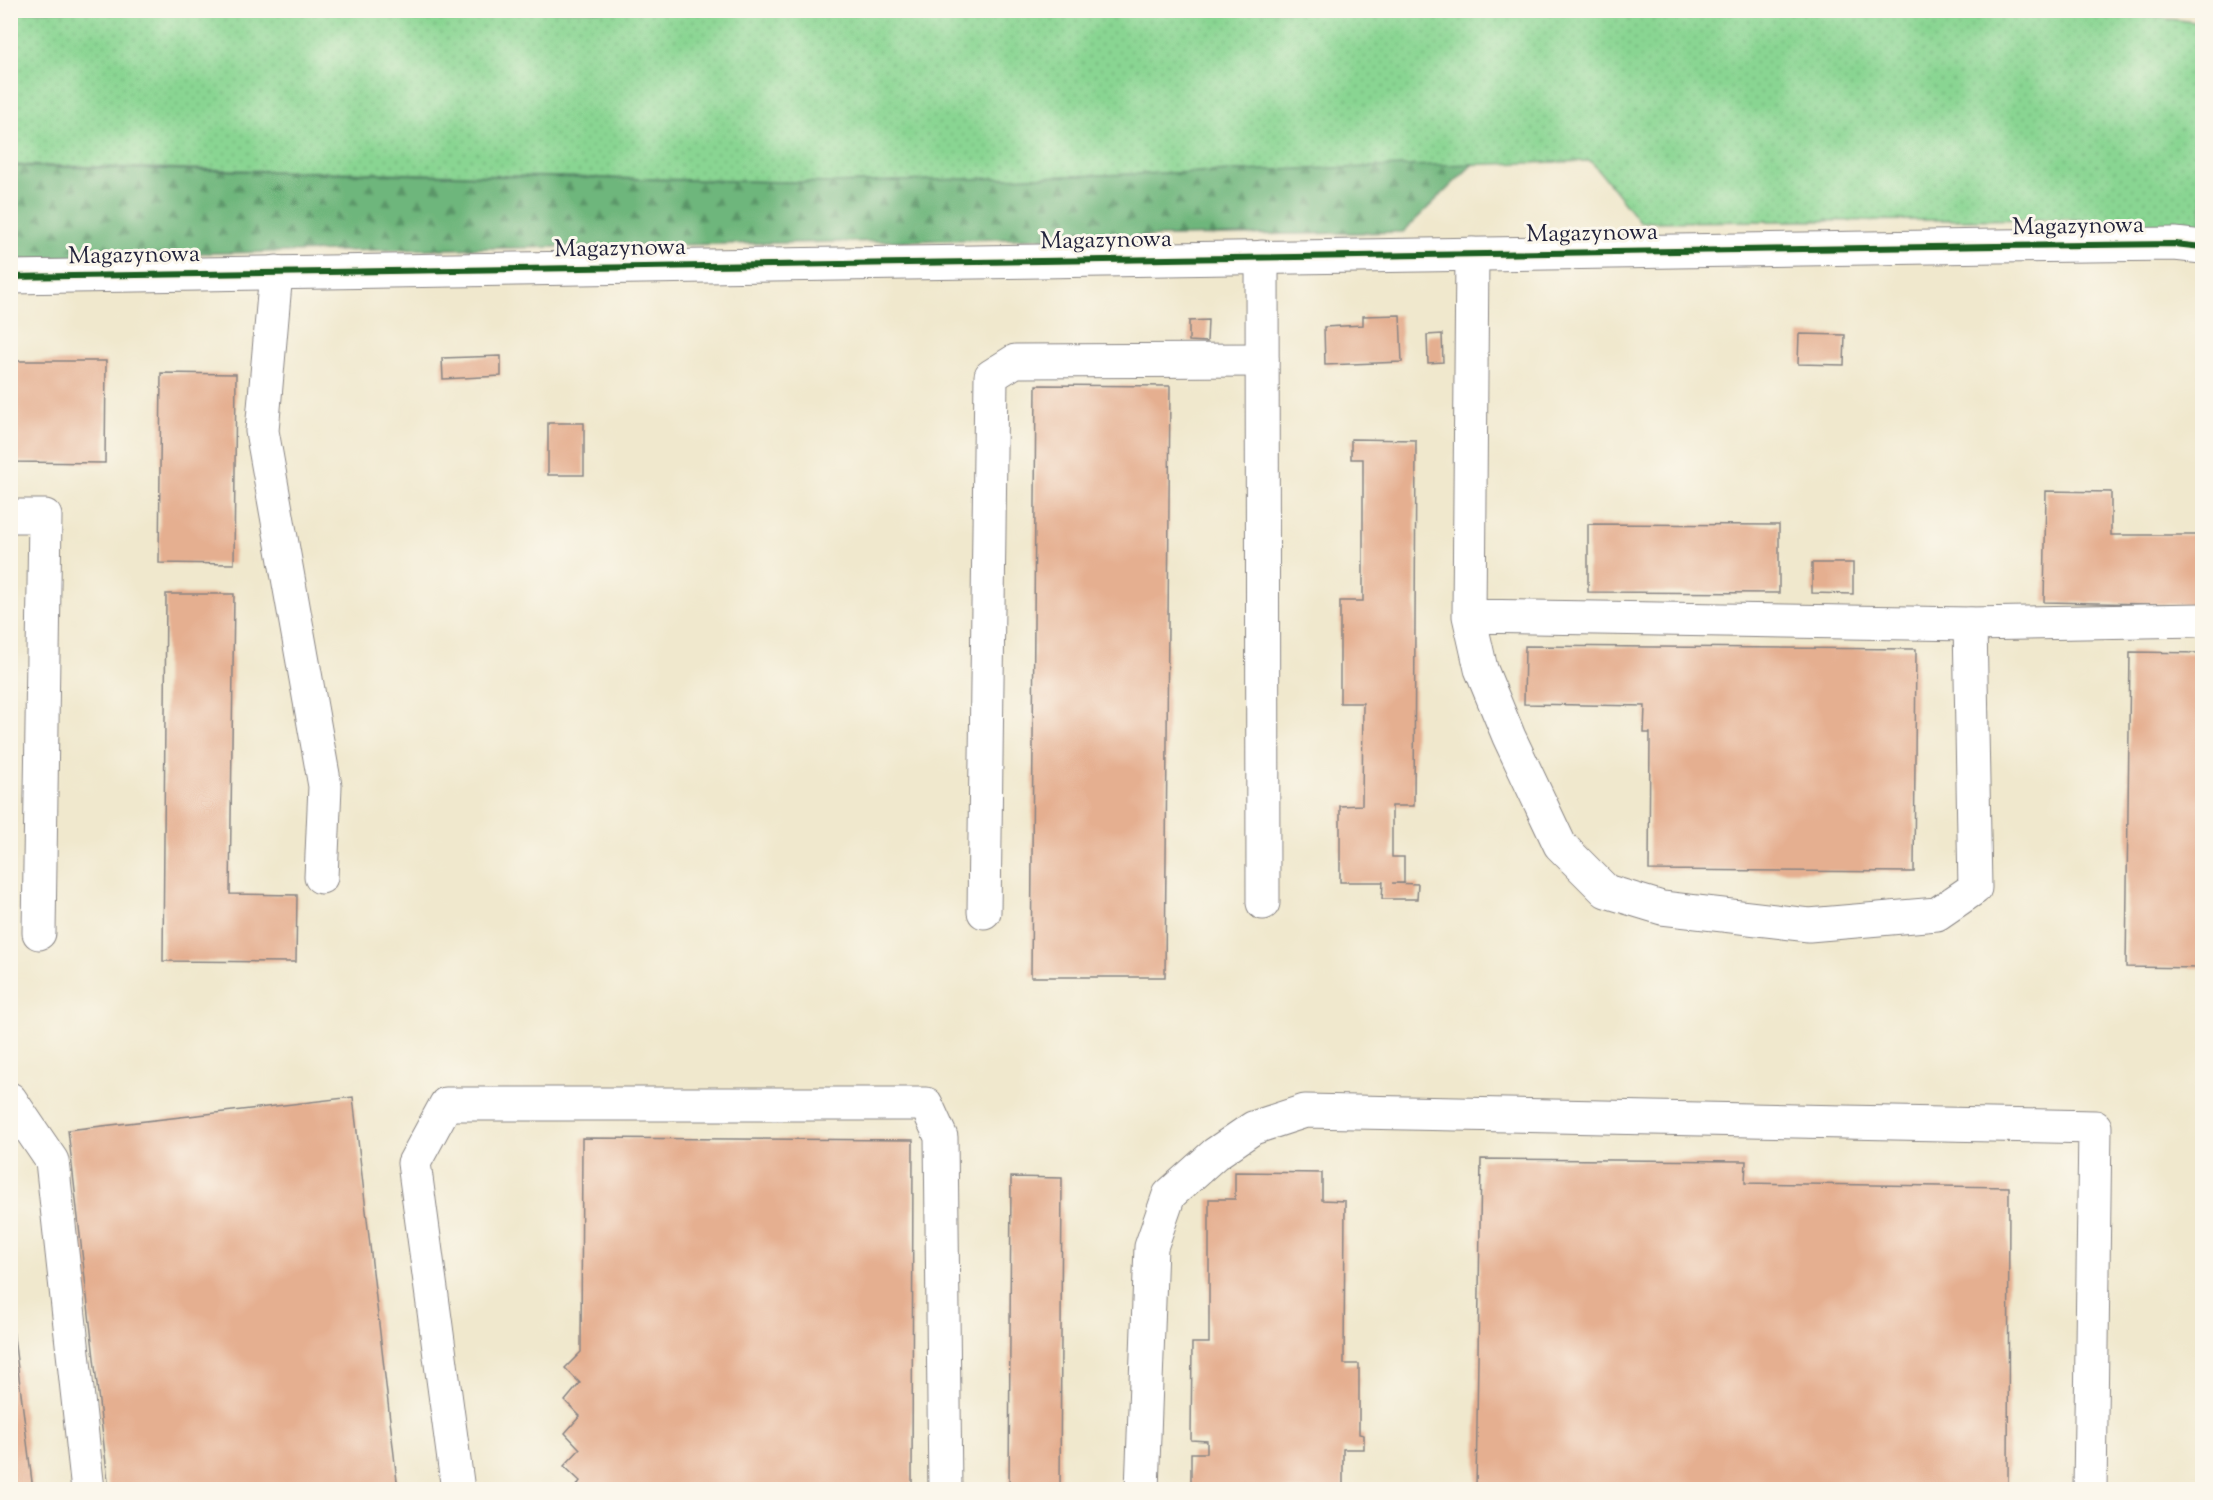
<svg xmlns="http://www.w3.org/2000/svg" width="2213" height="1500" font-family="'Sorts Mill Goudy',serif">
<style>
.grass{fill:url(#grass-dots);stroke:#567c66;stroke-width:1.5}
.forest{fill:url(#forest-firs);stroke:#486c5c;stroke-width:1.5}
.building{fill:#e5af90}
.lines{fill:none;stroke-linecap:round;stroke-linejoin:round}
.minor-casing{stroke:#898584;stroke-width:35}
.minor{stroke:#fff;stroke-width:33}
.cycleway-casing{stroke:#fbf7ec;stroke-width:10}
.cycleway{stroke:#1b5e20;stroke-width:6}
.labels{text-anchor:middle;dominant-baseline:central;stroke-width:6;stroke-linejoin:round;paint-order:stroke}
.street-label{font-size:24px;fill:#22223b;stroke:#fbf7ec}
</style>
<defs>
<pattern id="grass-dots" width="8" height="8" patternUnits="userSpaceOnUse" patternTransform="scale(1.5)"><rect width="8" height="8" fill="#89d592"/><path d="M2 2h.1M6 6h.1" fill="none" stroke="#76b77f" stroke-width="1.8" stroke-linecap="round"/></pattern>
<pattern id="forest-firs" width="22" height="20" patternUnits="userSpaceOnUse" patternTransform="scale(1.5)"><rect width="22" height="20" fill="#6eb67c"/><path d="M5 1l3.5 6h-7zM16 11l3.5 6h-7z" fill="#5a9467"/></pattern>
</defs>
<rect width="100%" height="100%" fill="#fbf7ec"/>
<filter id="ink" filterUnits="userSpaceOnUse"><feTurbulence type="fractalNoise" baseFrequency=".0167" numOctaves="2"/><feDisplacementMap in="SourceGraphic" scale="12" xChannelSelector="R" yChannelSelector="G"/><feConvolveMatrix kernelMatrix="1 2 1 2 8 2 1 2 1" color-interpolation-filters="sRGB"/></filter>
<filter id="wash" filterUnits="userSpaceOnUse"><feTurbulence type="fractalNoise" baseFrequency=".008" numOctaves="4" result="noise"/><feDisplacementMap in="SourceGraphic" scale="24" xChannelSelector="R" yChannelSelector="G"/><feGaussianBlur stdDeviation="1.35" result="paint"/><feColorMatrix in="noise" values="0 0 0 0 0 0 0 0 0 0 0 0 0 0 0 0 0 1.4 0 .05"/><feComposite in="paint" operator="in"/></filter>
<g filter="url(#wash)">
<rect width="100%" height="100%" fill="#f0e8cd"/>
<!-- grass -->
<polygon class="grass" points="2095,10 2202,23 2202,229 2069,219 1640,222 1591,161 834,183 11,165 11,11"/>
<!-- forest -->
<polygon class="forest" points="1473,164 1403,232 163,254 11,261 10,166 834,183"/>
<g id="blocks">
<!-- building -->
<g class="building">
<polygon points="1400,315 1402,362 1325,365 1324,327 1363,325 1363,316"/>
<polygon points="1208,320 1207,342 1189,341 1189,321"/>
<polygon points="1442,334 1443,362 1428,363 1427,335"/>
<polygon points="1799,334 1845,335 1844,365 1798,364"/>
<polygon points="501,356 501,376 443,379 442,358"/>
<polygon points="10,361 106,361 105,463 10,462"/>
<polygon points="161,373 236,374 234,564 159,563"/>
<polygon points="1036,385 1170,386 1165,977 1031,977"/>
<rect x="548" y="423" width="36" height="52"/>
<polygon points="1351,439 1416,440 1414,806 1392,806 1392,857 1404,857 1404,883 1392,883 1418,884 1417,899 1382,899 1383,882 1340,882 1340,806 1362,805 1363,703 1340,703 1340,601 1363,601 1363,459 1351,459"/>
<polygon points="2046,491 2111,492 2111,535 2202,535 2202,605 2044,602"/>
<polygon points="1588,524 1779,525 1779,593 1588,592"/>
<polygon points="1812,563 1853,563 1853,594 1812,593"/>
<polygon points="166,594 234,594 230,894 297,895 296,962 163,961"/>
<polygon points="1525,646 1916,649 1914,872 1649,870 1650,733 1644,733 1645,706 1524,704"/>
<polygon points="2130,652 2202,653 2202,968 2126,967"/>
<polygon points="353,1097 398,1490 109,1490 68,1130"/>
<polygon points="582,1138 913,1140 912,1490 574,1490 580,1481 564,1466 580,1449 565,1433 580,1416 565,1401 580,1383 565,1368 581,1352"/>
<polygon points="1481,1159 1746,1161 1745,1183 2009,1187 2008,1490 1476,1490"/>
<polygon points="1235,1172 1322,1173 1322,1200 1345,1201 1344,1364 1359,1364 1359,1434 1364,1435 1364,1449 1343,1449 1343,1490 1191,1490 1191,1453 1207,1453 1207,1441 1191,1440 1192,1343 1209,1343 1209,1199 1235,1199"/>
<polygon points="1011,1177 1062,1178 1060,1490 1009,1490"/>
<polygon points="10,1321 12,1321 33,1490 10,1490"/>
</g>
</g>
</g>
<g filter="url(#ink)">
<use href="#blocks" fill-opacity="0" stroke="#898584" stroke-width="1.5"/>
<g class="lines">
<!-- minor casing -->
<g class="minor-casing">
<g id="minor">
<polyline points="1262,257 1263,903"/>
<polyline points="276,272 262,431 325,786 321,877"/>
<polyline points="10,277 1996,246 2175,244 2202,247"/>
<polyline points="10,516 45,516 39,933"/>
<polyline points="1469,616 1970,624 1975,888 1937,914 1809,925 1662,908 1606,891 1560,845 1509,737 1481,669 1469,616 1472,254"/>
<polyline points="1970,624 2202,620"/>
<polyline points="984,912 991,376 1015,361 1262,360"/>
<polyline points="10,1099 52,1161 88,1490"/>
<polyline points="458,1490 414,1163 446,1104 926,1104 941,1137 945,1490"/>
<polyline points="1142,1490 1151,1247 1169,1195 1215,1154 1253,1128 1305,1111 2095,1127 2090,1490"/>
</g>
</g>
<!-- minor -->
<use href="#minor" class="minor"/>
<!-- cycleway casing -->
<g class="cycleway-casing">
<polyline id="cycleway" points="10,277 1996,246 2175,244 2202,247"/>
</g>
<!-- cycleway -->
<use href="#cycleway" class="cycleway"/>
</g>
</g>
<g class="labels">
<!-- street labels -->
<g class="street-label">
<text transform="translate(2078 227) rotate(-1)">Magazynowa</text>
<text transform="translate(1592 234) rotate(-1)">Magazynowa</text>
<text transform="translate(1106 241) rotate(-1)">Magazynowa</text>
<text transform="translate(620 249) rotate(-1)">Magazynowa</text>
<text transform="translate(134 256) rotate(-1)">Magazynowa</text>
</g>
</g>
<!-- margin -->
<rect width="2213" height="1500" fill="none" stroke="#fbf7ec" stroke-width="36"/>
</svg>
